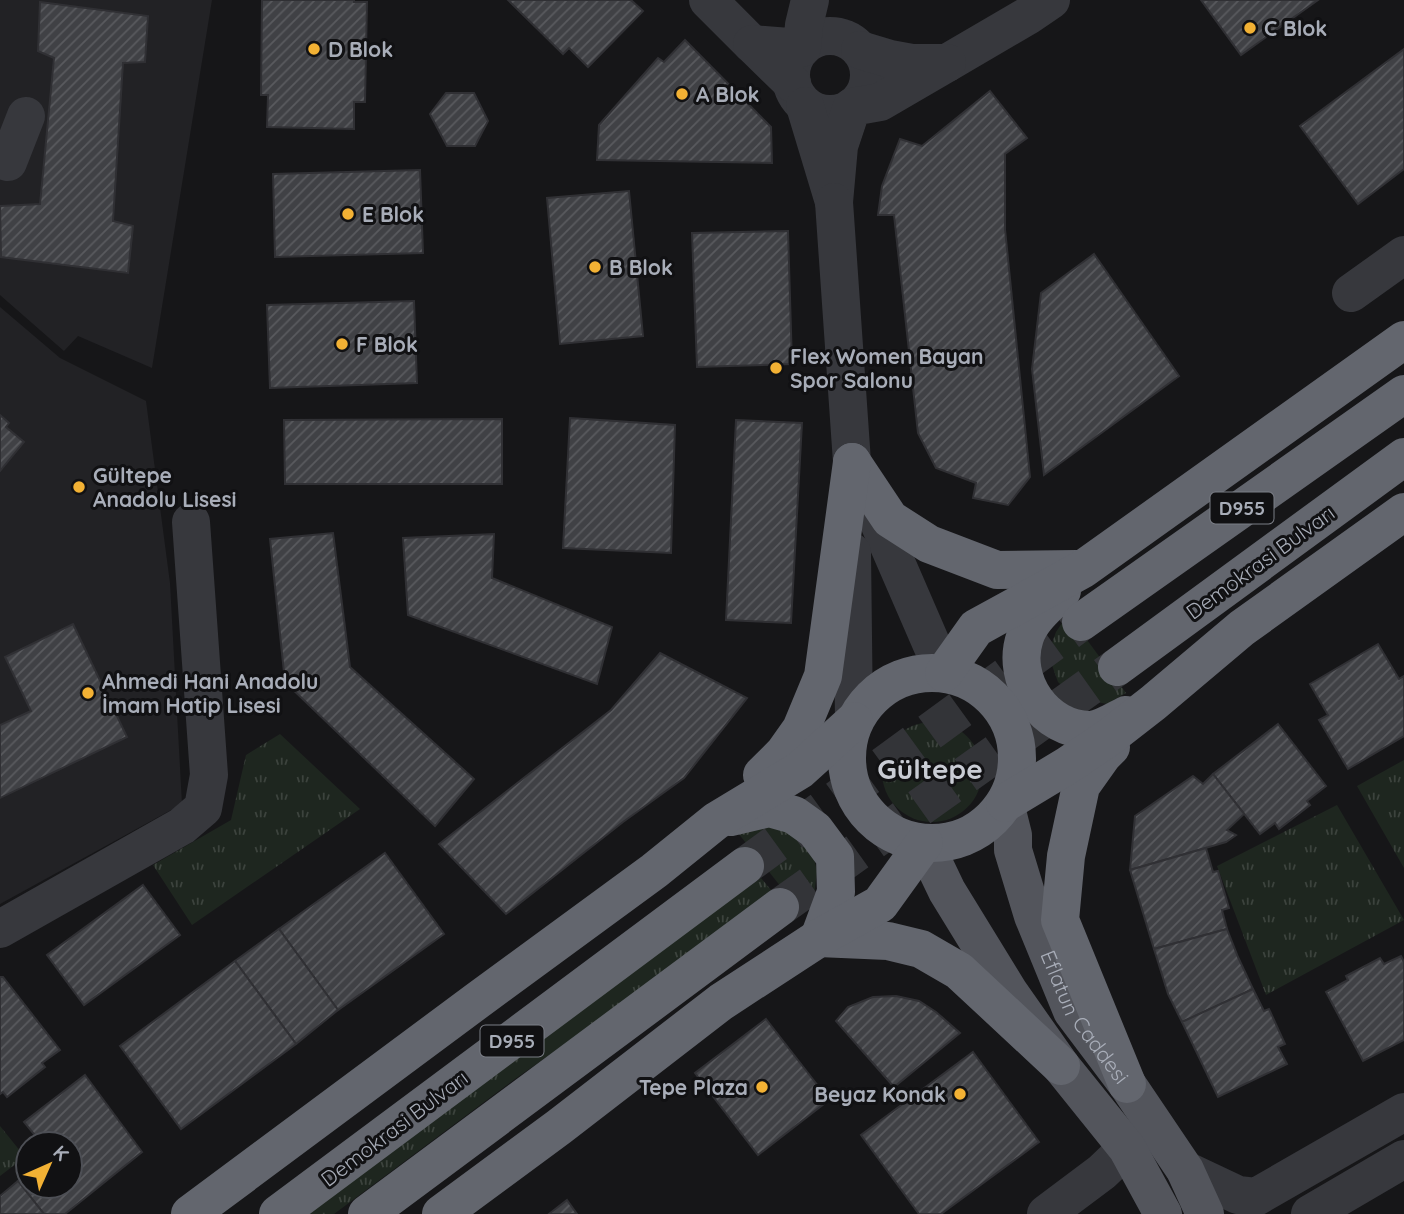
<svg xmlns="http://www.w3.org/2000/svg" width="1404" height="1214" font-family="Quicksand,sans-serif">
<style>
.built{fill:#222225}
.grass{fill:url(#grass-tufts)}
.building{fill:url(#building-hatch);stroke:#303034;stroke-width:2}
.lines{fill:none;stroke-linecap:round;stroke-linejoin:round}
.highway-tunnel{stroke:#333438;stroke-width:38;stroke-dasharray:38 19;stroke-linecap:butt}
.minor{stroke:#37383d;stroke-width:38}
.major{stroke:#53555c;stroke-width:38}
.highway{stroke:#63666e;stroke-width:38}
.poi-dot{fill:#f2b134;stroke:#111113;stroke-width:2.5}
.labels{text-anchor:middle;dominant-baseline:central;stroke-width:6;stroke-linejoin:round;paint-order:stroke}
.shield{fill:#111113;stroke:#7b7e86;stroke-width:2}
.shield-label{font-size:19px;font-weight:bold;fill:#a8adb8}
.poi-label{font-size:21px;font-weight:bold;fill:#a8adb8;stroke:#111113;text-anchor:start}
.street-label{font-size:21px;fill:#a8adb8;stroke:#111113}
.district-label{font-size:28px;font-weight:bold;fill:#c9ccd4;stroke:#111113}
</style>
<defs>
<pattern id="grass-tufts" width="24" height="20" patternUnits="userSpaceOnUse" patternTransform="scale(1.75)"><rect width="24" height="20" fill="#1e261f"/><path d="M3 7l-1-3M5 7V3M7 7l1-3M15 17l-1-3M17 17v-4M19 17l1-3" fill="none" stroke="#3c433d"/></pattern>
<pattern id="building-hatch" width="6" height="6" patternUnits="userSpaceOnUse" patternTransform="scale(1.75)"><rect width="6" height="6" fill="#404145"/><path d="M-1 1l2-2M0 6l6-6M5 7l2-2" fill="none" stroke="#595a5e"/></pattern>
</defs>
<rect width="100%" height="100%" fill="#161618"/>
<!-- built -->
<g class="built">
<polygon points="0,0 212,0 152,368 78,336 64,351 0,295"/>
<polygon points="0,307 60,358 146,401 170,583 182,804 0,904"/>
</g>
<!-- grass -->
<g class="grass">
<polygon points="1068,614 1126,693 1107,704 1075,698 1058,682 1048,654 1056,632"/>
<circle cx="932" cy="772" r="50"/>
<polygon points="280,734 360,809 192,925 153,865 231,820 246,755"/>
<polygon points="1404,760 1404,868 1357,786"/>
<polygon points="1337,805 1404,920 1266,995 1217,866"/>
<polygon points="753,825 786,825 813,854 817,871 814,896 801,912 738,833"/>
<polygon points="761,878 772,891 605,1016 515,1079 334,1214 304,1214 643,962"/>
<polygon points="0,1126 25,1157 0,1176"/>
</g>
<!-- building -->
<g class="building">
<polygon points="262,0 354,0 354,2 367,2 365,102 354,102 354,129 267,127 268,95 261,95"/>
<polygon points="508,0 631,0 643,11 588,67 569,48 563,54"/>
<polygon points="1201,0 1318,0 1241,55"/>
<polygon points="40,2 148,16 145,62 123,63 113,221 133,226 128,273 1,257 0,206 40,204 54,58 38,51"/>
<polygon points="685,40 771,127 772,163 597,160 599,125 658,58 664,62"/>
<polygon points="1404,49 1404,169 1358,204 1300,126"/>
<polygon points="990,91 1027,138 1005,154 1005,229 1030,477 1008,505 973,498 976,483 936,468 918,433 894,215 878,215 882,186 900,139 922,146"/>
<polygon points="446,93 474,93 488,121 475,146 447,146 430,114"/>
<polygon points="420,170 423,253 275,257 273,174"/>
<polygon points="629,191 643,336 560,344 547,198"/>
<polygon points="788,231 792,364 697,367 692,233"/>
<polygon points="1094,254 1179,376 1044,475 1032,369 1041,293"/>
<polygon points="414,301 417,383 270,388 267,305"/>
<polygon points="0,415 9,423 6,427 24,442 0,471"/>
<polygon points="570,418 675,425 671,553 563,548"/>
<polygon points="502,419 502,484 285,484 284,420"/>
<polygon points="736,420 802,423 791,623 726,620"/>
<polygon points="333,533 350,667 474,779 435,826 285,682 270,539"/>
<polygon points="494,534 492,578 612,627 597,684 408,615 403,538"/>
<polygon points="73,624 127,737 0,798 0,725 31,711 5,657"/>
<polygon points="1378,644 1399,679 1404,676 1404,736 1348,769 1319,720 1328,715 1310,684"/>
<polygon points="660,653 747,698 684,778 623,822 506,914 439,844 611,710"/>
<polygon points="1278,724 1326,786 1307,801 1310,805 1279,829 1275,823 1260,834 1213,774"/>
<polygon points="1213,774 1244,814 1227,830 1236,835 1226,842 1130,870 1135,816 1193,776 1203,784"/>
<polygon points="1206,848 1213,872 1218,871 1229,908 1222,910 1227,929 1154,949 1130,870"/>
<polygon points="385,853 444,934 338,1010 279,929"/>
<polygon points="143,885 180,935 84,1005 47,955"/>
<polygon points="279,929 338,1010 296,1044 235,961"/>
<polygon points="1227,929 1238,957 1253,989 1182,1022 1168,994 1154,949"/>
<polygon points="1401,956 1404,962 1404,1040 1363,1061 1326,992 1348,980 1346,976 1380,958 1384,964"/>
<polygon points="235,961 296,1044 181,1129 120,1046"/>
<polygon points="0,977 3,977 60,1050 42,1063 45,1067 7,1097 3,1092 0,1094"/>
<polygon points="1253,989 1264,1011 1269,1009 1285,1044 1278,1047 1287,1064 1218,1097 1182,1022"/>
<polygon points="896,996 919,1001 936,1012 960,1033 894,1087 836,1021 848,1007 873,997"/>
<polygon points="766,1019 829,1100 758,1155 695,1073"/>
<polygon points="973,1052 1039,1142 941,1214 919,1214 861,1135"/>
<polygon points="85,1075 142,1152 65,1214 44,1214 18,1181 28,1173 28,1186 70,1186 70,1144 42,1144 24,1122"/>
<polygon points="18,1181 44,1214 0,1214 0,1196"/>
<polygon points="567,1200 577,1214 549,1214"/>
</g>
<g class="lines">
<!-- highway-tunnel -->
<g class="highway-tunnel">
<polyline points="745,866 1081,622"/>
<polyline points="780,907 1117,667"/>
</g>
<!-- minor -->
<g class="minor">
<polyline points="708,0 752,44"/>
<circle cx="830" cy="75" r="39"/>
<polyline points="947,63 1029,15 1051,0"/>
<polyline points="792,83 752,44 802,48 804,25 810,0"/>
<polyline points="805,106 834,202 839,146 852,107 880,102 947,63 912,63 890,59 860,50"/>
<polyline points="0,160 8,162 26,116"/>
<polyline points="834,202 852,462 852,495"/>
<polyline points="1351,293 1404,255"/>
<polyline points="866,493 944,673"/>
<polyline points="852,552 854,721"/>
<polyline points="0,929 182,826 203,808 209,775 191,522"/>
<polyline points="1185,1170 1238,1195 1256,1197 1404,1112"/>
<polyline points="1046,1214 1102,1172 1127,1148"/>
<polyline points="1310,1214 1404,1159"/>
</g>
<!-- major -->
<g class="major">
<path id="s1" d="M1005,803L1013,835V850L1033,916L1072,1011L1127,1084L1185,1170L1205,1214"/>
<polyline points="924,843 947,891 1009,992 1061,1066 1127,1148 1163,1214"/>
</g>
<!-- highway -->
<g class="highway">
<polyline points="852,462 890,519 929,544 997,570 1077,569"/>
<path d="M1062,591C1049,605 1031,618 1025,637C1010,680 1045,731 1091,730C1102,729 1116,720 1126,715"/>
<polyline points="1081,622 1404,394"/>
<polyline points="1117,667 1404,457"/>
<circle cx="932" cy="758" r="85"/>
<polyline points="944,673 976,628 1083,569 1404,340"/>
<polyline points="1111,747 1103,755 1081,786 1066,856 1060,920 1127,1084"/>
<polyline points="762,775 784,753 801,729 823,676 852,462"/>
<polyline points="1005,803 1068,765 1108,738 1153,703 1242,628 1404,512"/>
<polyline points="731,817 769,808 794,815 815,830 835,857 836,892 819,938 888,941 921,949 959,971 1061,1066"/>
<polyline points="190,1214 478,1000 654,871 716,821 800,770 854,721"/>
<polyline points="278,1214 745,866"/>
<polyline points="367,1214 780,907"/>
<polyline points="441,1214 559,1127 721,1002 819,938 880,904 924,843"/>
</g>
</g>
<!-- markers -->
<g class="poi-dot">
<circle cx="1250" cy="28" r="7"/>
<circle cx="314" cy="49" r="7"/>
<circle cx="682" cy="94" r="7"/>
<circle cx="348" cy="214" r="7"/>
<circle cx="595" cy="267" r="7"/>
<circle cx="342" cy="344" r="7"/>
<circle cx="776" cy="368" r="7"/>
<circle cx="79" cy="487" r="7"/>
<circle cx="88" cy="693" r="7"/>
<circle cx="762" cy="1087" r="7"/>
<circle cx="960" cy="1094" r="7"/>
</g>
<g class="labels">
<!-- shield labels -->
<g class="shield">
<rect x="1210.5" y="492.5" width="63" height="31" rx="5"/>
<rect x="480.5" y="1025.5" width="63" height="31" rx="5"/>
</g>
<g class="shield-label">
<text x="1242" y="508">D955</text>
<text x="512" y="1041">D955</text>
</g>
<!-- poi labels -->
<g class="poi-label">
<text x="1264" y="28">C Blok</text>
<text x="328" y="49">D Blok</text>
<text x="696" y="94">A Blok</text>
<text x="362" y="214">E Blok</text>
<text x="609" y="267">B Blok</text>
<text x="356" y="344">F Blok</text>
<text x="790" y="356">Flex Women Bayan<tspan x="790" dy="24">Spor Salonu</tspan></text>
<text x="93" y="475">Gültepe<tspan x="93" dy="24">Anadolu Lisesi</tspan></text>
<text x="102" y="681">Ahmedi Hani Anadolu<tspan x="102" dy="24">İmam Hatip Lisesi</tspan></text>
<text x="748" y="1087" text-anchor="end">Tepe Plaza</text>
<text x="946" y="1094" text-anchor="end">Beyaz Konak</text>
</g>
<!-- street labels -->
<g class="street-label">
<text transform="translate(1260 562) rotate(-36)">Demokrasi Bulvarı</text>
<text stroke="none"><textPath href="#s1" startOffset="231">Eflatun Caddesi</textPath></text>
<text transform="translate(394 1128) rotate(-37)">Demokrasi Bulvarı</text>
</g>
<!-- district labels -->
<g class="district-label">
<text x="930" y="768">Gültepe</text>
</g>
</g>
<!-- north arrow -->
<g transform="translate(49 1165) rotate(45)"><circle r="33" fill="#111113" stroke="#4d4f55" stroke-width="2"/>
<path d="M0-5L12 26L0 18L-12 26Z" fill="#f2b134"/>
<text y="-10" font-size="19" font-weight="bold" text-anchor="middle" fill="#a8adb8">K</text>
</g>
</svg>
